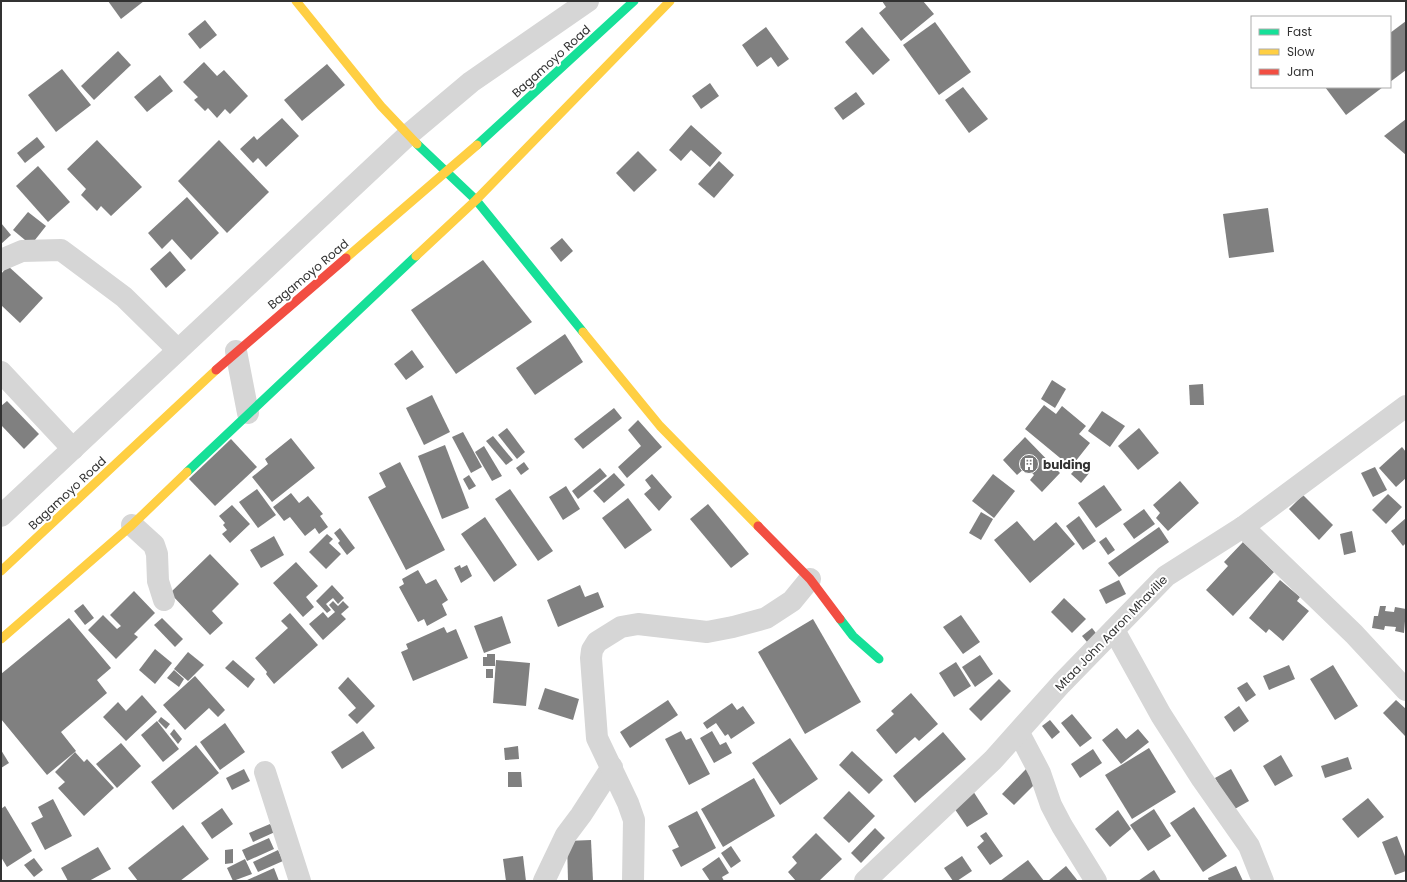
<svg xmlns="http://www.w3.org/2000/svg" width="1407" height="882" font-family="Poppins,sans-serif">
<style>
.building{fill:#808080}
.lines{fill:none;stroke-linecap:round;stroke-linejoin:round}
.street{stroke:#d6d6d6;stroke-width:22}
.fast{stroke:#16e098;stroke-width:9}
.slow{stroke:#ffcf43;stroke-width:9}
.jam{stroke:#f24e42;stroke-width:9}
.labels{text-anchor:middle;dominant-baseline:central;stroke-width:4;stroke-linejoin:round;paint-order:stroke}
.street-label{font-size:12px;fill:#323232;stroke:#fff}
.poi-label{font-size:12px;font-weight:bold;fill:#323232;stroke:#fff;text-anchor:start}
</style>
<rect width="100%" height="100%" fill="#fff"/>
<!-- building -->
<g class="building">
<polygon points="108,1 144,1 121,19"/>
<polygon points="882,1 923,1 934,14 901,41 879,13 886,7"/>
<polygon points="205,20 217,35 200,49 188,34"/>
<polygon points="1406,21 1406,70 1390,82 1390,33"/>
<polygon points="935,22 971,72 939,95 903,45"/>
<polygon points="766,27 789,59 778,67 771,57 757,67 742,45"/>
<polygon points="862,27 890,60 873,75 845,42"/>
<polygon points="118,51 131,65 94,100 81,86"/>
<polygon points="204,62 217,76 224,70 248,96 230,114 225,109 217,118 208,108 205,111 194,100 198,97 183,82"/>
<polygon points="327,64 345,85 302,121 284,100"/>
<polygon points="62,69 91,105 56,132 28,95"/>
<polygon points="160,75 173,91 147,112 134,97"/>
<polygon points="710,83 719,96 701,109 692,96"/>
<polygon points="963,87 988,119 969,133 945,100"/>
<polygon points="1325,87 1383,87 1346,115"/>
<polygon points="856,92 865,104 843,120 834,108"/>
<polygon points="282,118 299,136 266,167 258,158 253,163 240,149 254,136 257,140"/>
<polygon points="1406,119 1406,155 1384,136"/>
<polygon points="691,125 722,153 710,167 691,150 681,161 669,150"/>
<polygon points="37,137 45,147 25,163 17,153"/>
<polygon points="97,140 142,187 111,216 101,206 97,211 81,195 86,189 67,169"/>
<polygon points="219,140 269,192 227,233 178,181"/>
<polygon points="638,151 657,170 634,192 616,173"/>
<polygon points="719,161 734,175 714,198 698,184"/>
<polygon points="38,166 70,202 48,222 16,186"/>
<polygon points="187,197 219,233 191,260 172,239 162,249 148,233"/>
<polygon points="1268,208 1274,252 1229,258 1223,214"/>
<polygon points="28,212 46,226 31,245 13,230"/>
<polygon points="1,223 11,235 1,244"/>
<polygon points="562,238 573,251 561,262 550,248"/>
<polygon points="170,251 186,270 166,288 150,269"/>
<polygon points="483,260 532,322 456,374 411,310"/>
<polygon points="8,266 43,298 20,323 1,305 1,274"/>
<polygon points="565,334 583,362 535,395 516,368"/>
<polygon points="412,350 424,367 406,380 394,364"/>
<polygon points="1052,380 1066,389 1055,408 1041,399"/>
<polygon points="1203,384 1204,405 1190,405 1189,385"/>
<polygon points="432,395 450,432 424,445 406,408"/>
<polygon points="7,401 39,434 24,449 1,425 1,406"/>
<polygon points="1044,405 1056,414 1062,406 1086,426 1079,434 1090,443 1071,467 1025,429"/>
<polygon points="614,408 622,418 583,449 574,439"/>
<polygon points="1102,411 1125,426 1110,447 1088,431"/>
<polygon points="638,420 662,447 627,478 618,467 641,446 628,430"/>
<polygon points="507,428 525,452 517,459 498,435"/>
<polygon points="1139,428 1159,453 1138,470 1118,446"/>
<polygon points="463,432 482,467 471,473 452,437"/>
<polygon points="493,436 513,460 506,465 486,441"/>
<polygon points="1025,437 1060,473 1042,492 1030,480 1034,475 1026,467 1017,475 1003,460"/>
<polygon points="291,438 315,468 272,502 252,477 268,464 265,459"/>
<polygon points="231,439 257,467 215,506 189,479"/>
<polygon points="445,445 469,508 442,519 418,456"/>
<polygon points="484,446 502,476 492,481 475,452"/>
<polygon points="1402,447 1406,452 1406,478 1396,487 1379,468"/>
<polygon points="400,462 445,550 406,570 368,497 386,487 379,473"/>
<polygon points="524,462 529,469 521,475 516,468"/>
<polygon points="1080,464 1090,472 1081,483 1071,474"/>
<polygon points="1375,467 1387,490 1373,497 1361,473"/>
<polygon points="600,468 607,476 578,499 572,491"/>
<polygon points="614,473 625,485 604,503 593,491"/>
<polygon points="652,474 672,497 659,511 644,494 651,488 645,480"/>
<polygon points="993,474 1015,491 994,518 972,501"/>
<polygon points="469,475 476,486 469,490 463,479"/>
<polygon points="1180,481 1199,503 1168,531 1156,518 1160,513 1153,505"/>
<polygon points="1104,485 1122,510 1096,528 1078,503"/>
<polygon points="566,486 580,509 563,520 549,497"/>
<polygon points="257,489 276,515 258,528 239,502"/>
<polygon points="510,489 553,551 538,561 495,499"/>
<polygon points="291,493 299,503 308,496 323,514 320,516 328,527 319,534 315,528 305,536 290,517 284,521 273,507"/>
<polygon points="1388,494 1402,507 1386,524 1372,510"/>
<polygon points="1303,495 1333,525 1319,540 1289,509"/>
<polygon points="628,498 652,530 625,549 602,518"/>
<polygon points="708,504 749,554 731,568 690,519"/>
<polygon points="232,505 250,524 230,543 222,534 227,530 223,525 225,523 219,516"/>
<polygon points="1144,509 1155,524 1134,539 1123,524"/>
<polygon points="981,512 993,519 981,540 969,533"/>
<polygon points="1079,516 1096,541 1083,550 1066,526"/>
<polygon points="485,517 517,565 494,582 461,534"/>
<polygon points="1406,518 1406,543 1403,546 1391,531"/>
<polygon points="1017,521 1034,541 1056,522 1075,544 1030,583 994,540"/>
<polygon points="1159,527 1169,542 1119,577 1108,563"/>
<polygon points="340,528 355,548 347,555 338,543 340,541 334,533"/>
<polygon points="1352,531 1356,552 1344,555 1340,534"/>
<polygon points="327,534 333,539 329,543 341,554 326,569 309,552"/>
<polygon points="274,536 284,555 261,568 250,550"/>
<polygon points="1106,537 1115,550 1108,555 1099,542"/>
<polygon points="1243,542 1274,572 1233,616 1206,590 1228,566 1224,562"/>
<polygon points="210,554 239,584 212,611 223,623 210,635 170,593"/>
<polygon points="296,562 318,586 306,597 314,607 303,617 273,583"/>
<polygon points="460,565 461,568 467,565 472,576 461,583 454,568"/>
<polygon points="418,570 426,584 436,579 448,600 442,604 447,615 427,626 424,619 418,622 399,587 404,584 402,579"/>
<polygon points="1119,580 1126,594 1106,604 1099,590"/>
<polygon points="1280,580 1300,597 1297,601 1309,611 1283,641 1269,629 1266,633 1249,618"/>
<polygon points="332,585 344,598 338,604 333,598 326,604 331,610 327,613 316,601"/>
<polygon points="580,585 585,597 598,592 604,607 558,627 547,600"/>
<polygon points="134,591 155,613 134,634 138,637 116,659 88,630 103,615 117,629 121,626 110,615"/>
<polygon points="1064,598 1086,619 1072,633 1051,612"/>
<polygon points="333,601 338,606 343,601 349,607 341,614 346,619 323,640 309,624 323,612 328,618 335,612 329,605"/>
<polygon points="83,604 94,618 85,625 74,611"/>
<polygon points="1380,606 1386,606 1385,611 1394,612 1395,607 1406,609 1404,633 1395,631 1396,627 1385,626 1384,630 1372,628 1374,616 1378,616"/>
<polygon points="290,613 318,645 274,684 266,674 267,672 255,658 288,628 281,621"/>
<polygon points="961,615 980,642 963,654 943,627"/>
<polygon points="502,616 511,643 484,653 474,626"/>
<polygon points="69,618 111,668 97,680 107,693 61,732 76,751 47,775 1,719 1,674"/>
<polygon points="162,618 183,639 175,647 154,625"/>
<polygon points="813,619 861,702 805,734 758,652"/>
<polygon points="444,627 447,633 456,629 468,658 413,681 401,652 408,649 406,644"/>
<polygon points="1092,628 1102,641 1092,648 1082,636"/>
<polygon points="155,649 172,663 155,684 139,670"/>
<polygon points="188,652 204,665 188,681 174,669"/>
<polygon points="487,654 495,654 495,666 483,666 483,657 487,657"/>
<polygon points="980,655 993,674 975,687 962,667"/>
<polygon points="233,660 255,679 248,688 225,668"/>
<polygon points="496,660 530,663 526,706 493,703"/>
<polygon points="956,662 971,686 954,697 939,673"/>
<polygon points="1289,665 1295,679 1269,690 1263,676"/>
<polygon points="1333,665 1358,706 1335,720 1310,679"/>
<rect x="486" y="669" width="7" height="9"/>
<polygon points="174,670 184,679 179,687 167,678"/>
<polygon points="195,676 225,710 218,717 209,708 185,730 163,705"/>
<polygon points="348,677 375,706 357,724 348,715 356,708 338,688"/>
<polygon points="999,679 1011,691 981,721 969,709"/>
<polygon points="1247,682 1256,695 1246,702 1237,688"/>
<polygon points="545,688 579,699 573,720 538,709"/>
<polygon points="911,693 938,724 919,741 915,737 896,754 876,730 894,714 891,711"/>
<polygon points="142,695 157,712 126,741 103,717 118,702 126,711"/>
<polygon points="668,700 678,715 630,748 620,732"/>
<polygon points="1396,700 1406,709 1406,737 1383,713"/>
<polygon points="732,703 737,710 743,706 755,723 731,739 728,734 725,736 716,723 707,729 703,723"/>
<polygon points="1239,706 1249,721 1234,732 1224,717"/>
<polygon points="1072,714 1092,738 1080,747 1061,723"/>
<polygon points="161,717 170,724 166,729 158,721"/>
<polygon points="1050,720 1060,732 1052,739 1042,726"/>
<polygon points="157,721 179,749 163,762 141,735"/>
<polygon points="225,723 245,752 220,770 200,742"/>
<polygon points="1117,728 1126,739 1138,729 1149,742 1121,764 1102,740"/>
<polygon points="174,729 182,739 178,744 170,734"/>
<polygon points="363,731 375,748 342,769 331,752"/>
<polygon points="681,731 686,740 691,738 710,774 689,785 665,739"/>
<polygon points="712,731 720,745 726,742 732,753 714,763 700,738"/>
<polygon points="943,732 966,759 915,803 893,776"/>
<polygon points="790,738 818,779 780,805 752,763"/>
<polygon points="121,743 141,766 117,788 96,764"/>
<polygon points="196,745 219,773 173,810 151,782"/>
<polygon points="518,746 519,759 505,760 504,748"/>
<polygon points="1149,748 1176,792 1132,819 1105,775"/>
<polygon points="1093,749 1102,763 1080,778 1071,764"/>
<polygon points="1,750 9,763 1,768"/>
<polygon points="852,751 883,780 869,794 839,765"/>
<polygon points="75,752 84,762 87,759 114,788 84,816 58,788 65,782 55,772"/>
<polygon points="1281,755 1293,776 1275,786 1263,766"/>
<polygon points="1348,757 1352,769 1325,778 1321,766"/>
<polygon points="244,769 250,781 232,790 226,778"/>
<polygon points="1026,769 1038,781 1014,805 1002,794"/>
<polygon points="1231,769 1249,801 1233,810 1215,778"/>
<polygon points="508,772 521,772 522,787 508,787"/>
<polygon points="754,778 775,816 723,847 701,809"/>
<polygon points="849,791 875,816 849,843 823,818"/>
<polygon points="973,791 988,814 967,827 952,805"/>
<polygon points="1368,798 1384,817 1358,838 1342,819"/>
<polygon points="53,799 72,836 45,850 31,823 43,817 38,807"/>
<polygon points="5,806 32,851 7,867 1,857 1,809"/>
<polygon points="1194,807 1227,856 1203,872 1170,823"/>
<polygon points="222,808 233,824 212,839 201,823"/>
<polygon points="1154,809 1171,836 1148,851 1130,825"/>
<polygon points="1118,810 1131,829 1110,847 1095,829"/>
<polygon points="697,811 716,848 681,867 672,850 679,847 668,826"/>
<polygon points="270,824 275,832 253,842 249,833"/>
<polygon points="183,825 209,859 180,881 138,881 128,868"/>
<polygon points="875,828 885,838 861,863 851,853"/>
<polygon points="986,832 1003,856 990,865 977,847 984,841 980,836"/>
<polygon points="816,833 842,859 819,881 796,881 788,872 797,863 792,857"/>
<polygon points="1397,836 1406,859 1406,871 1395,875 1382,842"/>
<polygon points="269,838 274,849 247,861 242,850"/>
<polygon points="591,840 593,881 568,881 567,841"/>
<polygon points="731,846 741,861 731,868 721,853"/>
<polygon points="98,847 111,869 89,881 68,881 61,868"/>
<polygon points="233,849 233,863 225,864 225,850"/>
<polygon points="278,850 283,861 258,872 253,862"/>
<polygon points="523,856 526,881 506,881 503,859"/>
<polygon points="962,856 972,871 957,881 953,881 944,868"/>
<polygon points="719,857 729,873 722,877 724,881 710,881 702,869"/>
<polygon points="34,858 43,870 34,877 24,865"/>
<polygon points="245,859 252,874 233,881 227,868"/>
<polygon points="1028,860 1044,881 1000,881"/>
<polygon points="1066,866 1078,881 1048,881"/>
<polygon points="1236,866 1243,881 1209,881 1208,878"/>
<polygon points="274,868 279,881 245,881"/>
<polygon points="1154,870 1161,881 1138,881"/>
</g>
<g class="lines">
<!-- street -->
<g class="street">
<polyline points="1,260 22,251 61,250 124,297 178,350"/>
<polyline points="236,351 248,413"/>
<polyline points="1,372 73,449"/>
<polyline points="1,516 408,135 471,82 588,1"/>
<polyline points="132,525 154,545 157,554 158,581 164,600"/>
<polyline points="1243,527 1354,634 1406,690"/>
<polyline points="1114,630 1161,715 1202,779 1249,846 1263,881"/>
<polyline points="1019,733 1040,773 1051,805 1062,826 1096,881"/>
<polyline points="265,772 300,881"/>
<polyline points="544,881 566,835 581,815 612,767"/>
<polyline points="633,881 634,820 628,803 597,738 591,658 592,650 597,642 621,627 638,624 707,632 733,627 766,618 792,601 810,579"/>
<polyline points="865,881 993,760 1061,684 1166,576 1243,527 1406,406"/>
</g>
<!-- fast -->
<g class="fast">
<polyline points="417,144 476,200 583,332"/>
<polyline points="477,145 634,1"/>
<polyline points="187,472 416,256"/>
<polyline points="840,619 853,636 879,659"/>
</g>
<!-- slow -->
<g class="slow">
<polyline points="296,1 381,106 417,144"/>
<polyline points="416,256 476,200 670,1"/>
<polyline points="346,258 477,145"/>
<polyline points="583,332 660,426 758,526"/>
<polyline points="1,571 216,370"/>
<polyline points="1,639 132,525 187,472"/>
</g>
<!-- jam -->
<g class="jam">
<polyline points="216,370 346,258"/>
<polyline points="758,526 810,579 840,619"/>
</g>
</g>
<!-- icons -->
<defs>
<g id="building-disc" transform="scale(1)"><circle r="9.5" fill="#7a7a7a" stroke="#fff"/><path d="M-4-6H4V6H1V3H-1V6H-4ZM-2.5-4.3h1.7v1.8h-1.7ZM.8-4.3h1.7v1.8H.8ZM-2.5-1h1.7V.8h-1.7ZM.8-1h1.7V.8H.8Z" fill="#fff"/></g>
</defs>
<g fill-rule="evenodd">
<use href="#building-disc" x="1029" y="464"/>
</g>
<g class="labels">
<!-- street labels -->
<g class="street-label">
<text transform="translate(551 61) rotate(-42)">Bagamoyo Road</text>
<text transform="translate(308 274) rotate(-40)">Bagamoyo Road</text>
<text transform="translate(67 493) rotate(-43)">Bagamoyo Road</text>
<text transform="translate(1111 633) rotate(-46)">Mtaa John Aaron Mhaville</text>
</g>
<!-- poi labels -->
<g class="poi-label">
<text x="1043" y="464">bulding</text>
</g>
</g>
<!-- border -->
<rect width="1407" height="882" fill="none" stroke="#323232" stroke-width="4"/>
<!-- legend -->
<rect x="1251" y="16" width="140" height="72" fill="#ffffff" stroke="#adadad"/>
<rect x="1259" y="29" width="20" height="6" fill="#16e098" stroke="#adadad"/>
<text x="1287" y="36" font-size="12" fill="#323232">Fast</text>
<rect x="1259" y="49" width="20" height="6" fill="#ffcf43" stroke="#adadad"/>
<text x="1287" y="56" font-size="12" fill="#323232">Slow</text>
<rect x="1259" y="69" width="20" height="6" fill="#f24e42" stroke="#adadad"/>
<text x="1287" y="76" font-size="12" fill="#323232">Jam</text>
</svg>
